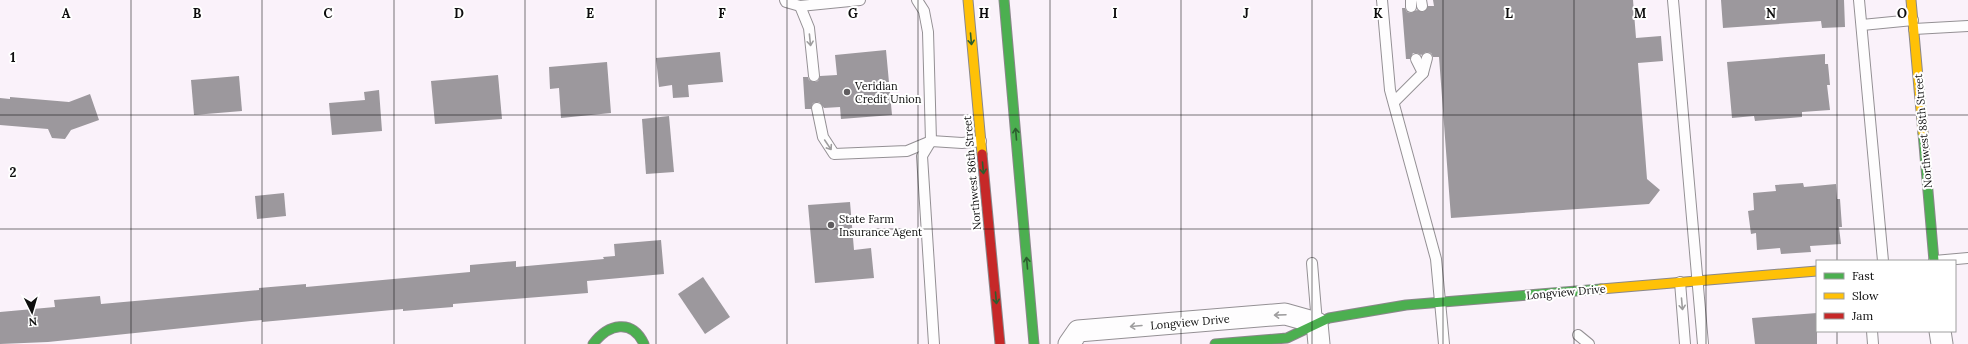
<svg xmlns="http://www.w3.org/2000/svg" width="1968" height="344" font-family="Lora,serif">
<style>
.building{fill:#9c989d}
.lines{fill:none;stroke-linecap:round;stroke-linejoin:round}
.lane-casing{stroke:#949094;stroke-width:12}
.street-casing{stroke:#949094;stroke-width:23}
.fast-casing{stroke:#8a878a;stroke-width:11}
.slow-casing{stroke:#8a878a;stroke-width:11}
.jam-casing{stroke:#8a878a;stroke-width:11}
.lane{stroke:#fefdfe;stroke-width:10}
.street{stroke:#fefdfe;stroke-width:21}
.fast{stroke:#4caf50;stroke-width:9}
.slow{stroke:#ffc107;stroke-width:9}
.jam{stroke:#c62828;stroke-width:9}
.oneway{stroke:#2c5e2e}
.oneway2{stroke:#9e9d9e}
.grid{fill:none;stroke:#0d0d0d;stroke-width:1;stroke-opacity:0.55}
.poi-dot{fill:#605d60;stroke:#fff;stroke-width:1.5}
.labels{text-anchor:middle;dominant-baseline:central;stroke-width:4;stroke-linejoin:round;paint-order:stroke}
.poi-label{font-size:11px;fill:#0d0d0d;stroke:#fff;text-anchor:start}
.street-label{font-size:11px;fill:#0d0d0d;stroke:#fff}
.grid-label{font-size:13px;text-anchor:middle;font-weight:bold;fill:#0d0d0d;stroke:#fff;stroke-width:4;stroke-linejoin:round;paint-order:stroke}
</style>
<rect width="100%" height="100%" fill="#faf2fa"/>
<!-- building -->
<g class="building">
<polygon points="1433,0 1633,0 1636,38 1661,36 1663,61 1638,63 1647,179 1660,190 1649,204 1451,218 1439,57 1433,57 1431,53 1426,52 1421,55 1417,53 1413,53 1410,59 1406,59 1402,8 1405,8 1407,12 1411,13 1417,10 1423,12 1428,6 1434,6"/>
<polygon points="1721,0 1844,0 1845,27 1822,28 1821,21 1723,28"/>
<polygon points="886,50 892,115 841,119 840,107 824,108 819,102 813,103 811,109 805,109 803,77 808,77 809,80 814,82 818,81 820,76 837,75 835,55"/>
<polygon points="720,52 723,82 688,85 689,97 673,98 672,85 659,87 656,58"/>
<polygon points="1825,54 1825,64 1828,64 1830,85 1827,85 1830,110 1802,112 1802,117 1755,121 1754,116 1732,118 1727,62"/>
<polygon points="607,62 611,113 561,118 559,88 550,89 549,67"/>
<polygon points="498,75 502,119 435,124 431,81"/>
<polygon points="239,76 242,111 194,115 191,80"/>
<polygon points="379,90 382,131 332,135 329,103 365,100 364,92"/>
<polygon points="90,94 99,120 71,130 65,139 52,138 48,129 0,125 0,98 10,99 10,97 69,102"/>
<polygon points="669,116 674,172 646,174 642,119"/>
<polygon points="1803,183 1804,187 1836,184 1837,199 1840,199 1842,227 1839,227 1841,244 1810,246 1811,252 1781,254 1780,248 1757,250 1756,233 1751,234 1748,211 1754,210 1753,193 1776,191 1775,185"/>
<polygon points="284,193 286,216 257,219 255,196"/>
<polygon points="850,202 854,250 871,248 874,278 815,283 808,205"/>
<polygon points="661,240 664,274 587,281 588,293 453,304 453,307 403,311 403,309 262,322 262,320 48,342 0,344 0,312 55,307 54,300 100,296 101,304 259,290 259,288 306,284 306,287 470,272 470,265 516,261 516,267 604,259 603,257 615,256 614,244"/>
<polygon points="703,277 730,317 705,334 678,294"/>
<polygon points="1817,313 1817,344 1755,344 1752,318"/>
</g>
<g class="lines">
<!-- lane casing -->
<g class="lane-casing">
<g id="lane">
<polyline points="785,0 786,2 800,6 860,0"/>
<polyline points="917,0 924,11 928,32 931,141 922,156 934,344"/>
<polyline points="1382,0 1390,90 1436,259 1444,344"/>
<polyline points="1421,0 1422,6"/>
<polyline points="1673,0 1703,344"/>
<polyline points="1859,0 1883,261"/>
<polyline points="800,6 809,28 814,76"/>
<polyline points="1411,7 1411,0"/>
<polyline points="1862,25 1913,20"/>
<polyline points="1914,29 1968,26"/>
<polyline points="1416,59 1423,73"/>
<polyline points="1394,102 1423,73 1427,58"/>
<polyline points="817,108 823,137 834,154 907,151 931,141 962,143 981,141"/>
<polyline points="1934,261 1968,258"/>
<polyline points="1312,263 1317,323"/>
<polyline points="1680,282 1685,344"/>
<polyline points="1872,331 1873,344"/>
<polyline points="1578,335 1589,344"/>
</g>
</g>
<!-- street casing -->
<g class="street-casing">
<g id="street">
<polyline points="1940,331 1942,344"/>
<polyline points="1069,344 1078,331 1285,314 1317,323 1319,344"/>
</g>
</g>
<!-- fast casing -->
<g class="fast-casing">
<g id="fast">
<polyline points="1004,0 1034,344"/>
<polyline points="1923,133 1934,261"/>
<path d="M593,344C608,324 632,318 644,344"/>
<polyline points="1215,344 1287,338 1329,318 1406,305 1601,289"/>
</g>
</g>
<!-- slow casing -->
<g class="slow-casing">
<g id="slow">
<polyline points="968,0 982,154"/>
<polyline points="1911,0 1923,133"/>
<polyline points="1601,289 1817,271"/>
</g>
</g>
<!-- jam casing -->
<g class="jam-casing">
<polyline id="jam" points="982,154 1000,344"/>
</g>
<!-- lane -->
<use href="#lane" class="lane"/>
<!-- street -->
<use href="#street" class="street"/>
<!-- fast -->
<use href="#fast" class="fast"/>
<!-- slow -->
<use href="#slow" class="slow"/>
<!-- jam -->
<use href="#jam" class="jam"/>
</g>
<!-- one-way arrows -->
<defs><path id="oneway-shaft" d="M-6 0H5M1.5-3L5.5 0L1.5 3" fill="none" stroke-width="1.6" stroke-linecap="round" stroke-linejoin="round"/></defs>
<g class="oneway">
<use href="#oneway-shaft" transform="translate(971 39) rotate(85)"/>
<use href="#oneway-shaft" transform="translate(1016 134) rotate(-95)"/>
<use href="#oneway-shaft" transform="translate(983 168) rotate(85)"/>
<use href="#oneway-shaft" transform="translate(1027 263) rotate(-95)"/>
<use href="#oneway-shaft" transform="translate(996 298) rotate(85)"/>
</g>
<g class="oneway2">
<use href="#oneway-shaft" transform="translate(810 40) rotate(84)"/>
<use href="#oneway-shaft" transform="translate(828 145) rotate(56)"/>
<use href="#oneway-shaft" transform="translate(1682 304) rotate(85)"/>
<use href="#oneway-shaft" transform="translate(1280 315) rotate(178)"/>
<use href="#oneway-shaft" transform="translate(1136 326) rotate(175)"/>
</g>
<!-- grid -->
<path class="grid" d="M131,0V344M262,0V344M394,0V344M525,0V344M656,0V344M787,0V344M918,0V344M1050,0V344M1181,0V344M1312,0V344M1443,0V344M1574,0V344M1706,0V344M1837,0V261M0,115H1968M0,229H1968M1837,331V344"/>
<!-- markers -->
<g class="poi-dot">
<circle cx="847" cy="92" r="4"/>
<circle cx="831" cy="225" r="4"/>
</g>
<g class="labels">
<!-- poi labels -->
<g class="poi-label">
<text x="855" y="86">Veridian<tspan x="855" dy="13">Credit Union</tspan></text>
<text x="839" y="219">State Farm<tspan x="839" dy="13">Insurance Agent</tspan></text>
</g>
<!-- street labels -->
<g class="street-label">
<text transform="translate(1923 131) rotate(-95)">Northwest 88th Street</text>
<text transform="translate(972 173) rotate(-95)">Northwest 86th Street</text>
<text transform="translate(1566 292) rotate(-5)">Longview Drive</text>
<text transform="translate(1190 322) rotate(-5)">Longview Drive</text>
</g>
</g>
<g class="grid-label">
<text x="66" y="18">A</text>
<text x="197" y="18">B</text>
<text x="328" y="18">C</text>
<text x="459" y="18">D</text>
<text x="590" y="18">E</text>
<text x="722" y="18">F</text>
<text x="853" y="18">G</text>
<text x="984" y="18">H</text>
<text x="1115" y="18">I</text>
<text x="1246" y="18">J</text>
<text x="1378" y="18">K</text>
<text x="1509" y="18">L</text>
<text x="1640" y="18">M</text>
<text x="1771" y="18">N</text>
<text x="1902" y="18">O</text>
<text x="13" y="62">1</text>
<text x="13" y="177">2</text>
</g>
<!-- legend -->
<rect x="1816" y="260" width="140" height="72" fill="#ffffff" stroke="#9e9e9e"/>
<rect x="1824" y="273" width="20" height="6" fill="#4caf50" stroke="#9e9e9e"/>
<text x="1852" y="280" font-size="12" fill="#0d0d0d">Fast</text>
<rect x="1824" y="293" width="20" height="6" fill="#ffc107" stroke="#9e9e9e"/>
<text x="1852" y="300" font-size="12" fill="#0d0d0d">Slow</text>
<rect x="1824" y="313" width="20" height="6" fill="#c62828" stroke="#9e9e9e"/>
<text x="1852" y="320" font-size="12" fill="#0d0d0d">Jam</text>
<!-- north arrow -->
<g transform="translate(32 312) rotate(175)" stroke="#ffffff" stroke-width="3" paint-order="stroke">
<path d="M0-3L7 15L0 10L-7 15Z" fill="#0d0d0d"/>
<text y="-6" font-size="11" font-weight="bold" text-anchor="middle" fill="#0d0d0d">N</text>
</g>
</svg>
